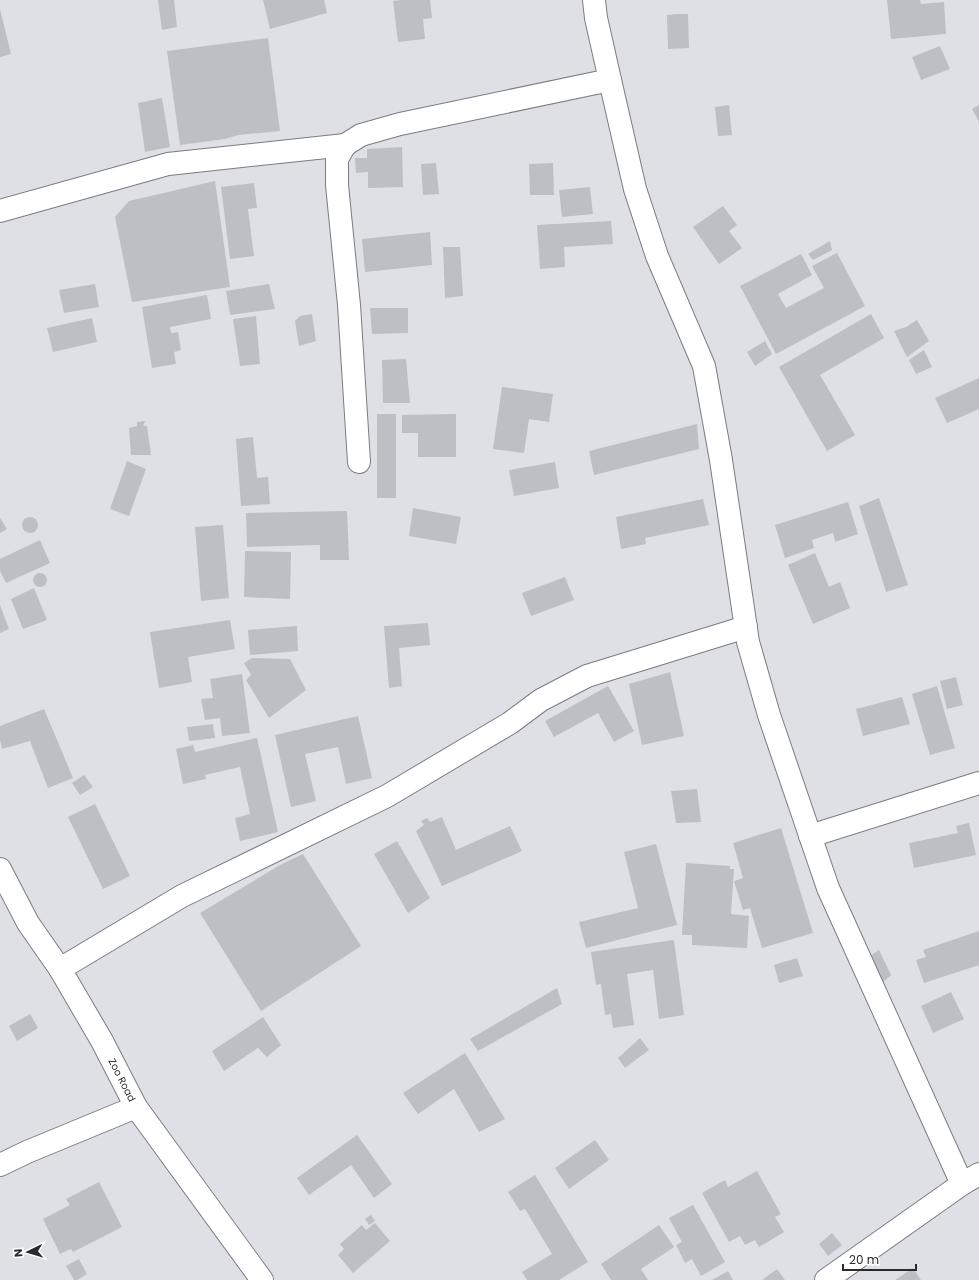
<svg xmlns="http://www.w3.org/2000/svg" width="979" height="1280" font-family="Poppins,sans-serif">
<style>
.building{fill:#bdbfc4}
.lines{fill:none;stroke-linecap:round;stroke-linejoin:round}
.minor-casing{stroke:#7b7c82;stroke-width:24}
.minor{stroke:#fff;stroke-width:22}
.labels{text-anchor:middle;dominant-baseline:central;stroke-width:3.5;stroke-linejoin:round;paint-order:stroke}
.street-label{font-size:10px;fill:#292a2c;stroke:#fff}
</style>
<rect width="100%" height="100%" fill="#dfe0e6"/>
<!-- building -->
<g class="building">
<polygon points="158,0 174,0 177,27 162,30"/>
<polygon points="263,0 324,0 327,13 270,29"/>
<polygon points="401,0 430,0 432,18 423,19 425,39 398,42 393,1"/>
<polygon points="887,0 920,0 921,4 944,2 946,34 891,39"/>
<polygon points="0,9 11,54 0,57"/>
<polygon points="677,14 688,14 689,48 668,49 667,15"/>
<polygon points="268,38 280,131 238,135 225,139 180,145 167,51"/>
<polygon points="940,46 950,69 921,80 912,57"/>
<polygon points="162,98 170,147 145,152 138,103"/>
<polygon points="729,105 732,135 718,136 715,107"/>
<polygon points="979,105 979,122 972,109"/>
<polygon points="402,147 403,187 368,188 368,172 356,173 355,158 367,158 367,149"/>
<polygon points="436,163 439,194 423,195 421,164"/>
<polygon points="553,163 554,195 530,195 529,164"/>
<polygon points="215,181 230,287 132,302 115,217 129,201"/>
<polygon points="254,183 257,208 248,209 254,256 230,259 221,187"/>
<polygon points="590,187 593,214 562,217 559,190"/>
<polygon points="723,206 737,225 729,231 742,248 719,264 693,227"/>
<polygon points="611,221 613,244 564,247 565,267 540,269 537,225"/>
<polygon points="430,232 432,265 365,272 362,239"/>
<polygon points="830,241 832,250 813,260 808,254"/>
<polygon points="443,247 460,247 463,296 445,298"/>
<polygon points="837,253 865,306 776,354 740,286 801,254 812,275 778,294 786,308 824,288 812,266"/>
<polygon points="95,284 99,307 64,313 59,290"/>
<polygon points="269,284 275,309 230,315 226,291"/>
<polygon points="207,295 211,319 170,327 171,333 178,332 181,350 174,352 176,364 152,368 142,307"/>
<polygon points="370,308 408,308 408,333 372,334"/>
<polygon points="312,314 316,341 299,346 295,321 300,316"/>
<polygon points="871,314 884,338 820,375 855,435 827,451 779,367"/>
<polygon points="256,316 260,364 240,366 233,319"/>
<polygon points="92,318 97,342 53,352 47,328"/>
<polygon points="917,320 929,341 907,357 894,331 906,327"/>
<polygon points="765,341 772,354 755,366 747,352"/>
<polygon points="924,350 932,367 916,374 909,360"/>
<polygon points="406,359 410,403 383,403 382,360"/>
<polygon points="979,378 979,409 947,423 935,398"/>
<polygon points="502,387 553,394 549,422 529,419 524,453 493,449"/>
<rect x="377" y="414" width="19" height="84"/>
<polygon points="456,414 456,457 418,457 418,433 402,433 402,415"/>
<polygon points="145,421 143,426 147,426 151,455 131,455 129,428 137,426 137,422"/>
<polygon points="697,424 699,449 594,475 589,451"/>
<polygon points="253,437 257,478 268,477 270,504 241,506 236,439"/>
<polygon points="127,461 146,469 129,516 110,509"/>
<polygon points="555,462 559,488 514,496 509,470"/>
<polygon points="879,498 908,585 886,592 859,506"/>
<polygon points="703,499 709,525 645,538 646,544 621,549 616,517"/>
<polygon points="848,502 858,534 835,542 833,533 812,540 814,548 785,558 775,525"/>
<polygon points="413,508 461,517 456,544 409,536"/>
<polygon points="347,511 349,560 320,560 320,545 247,547 246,513"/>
<circle cx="30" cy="525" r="8"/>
<polygon points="0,518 7,529 0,533"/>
<polygon points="223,525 229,598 201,601 195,527"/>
<polygon points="40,540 50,563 6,583 0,571 0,559"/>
<polygon points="245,551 291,552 290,599 244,597"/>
<polygon points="815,553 829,587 840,582 850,608 813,624 788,565"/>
<circle cx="40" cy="580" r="7"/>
<polygon points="565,577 574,600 531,616 522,593"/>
<polygon points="34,588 47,620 23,629 11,599"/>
<polygon points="0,605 9,629 0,633"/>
<polygon points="230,620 235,649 188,657 192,682 159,688 150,632"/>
<polygon points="428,623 430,645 399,648 402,686 389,688 384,626"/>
<polygon points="297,626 298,651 250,655 248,630"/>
<polygon points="252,658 290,659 306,690 269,718 246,680 251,675 244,663"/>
<polygon points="670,672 684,736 642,745 629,684"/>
<polygon points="242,674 250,733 222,736 220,718 205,720 201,699 213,698 210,679"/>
<polygon points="956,677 963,705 947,709 940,681"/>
<polygon points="608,686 634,731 614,742 598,713 554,737 545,721"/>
<polygon points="937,686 955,748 930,755 912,694"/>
<polygon points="902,697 910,724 863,736 856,709"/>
<polygon points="44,709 73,778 48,788 30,741 2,749 0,740 0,726"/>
<polygon points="358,716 372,778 346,784 338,747 305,754 316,801 291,807 275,735"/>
<polygon points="213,724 215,738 189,741 187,727"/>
<polygon points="257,738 278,832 240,841 235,818 250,814 240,767 205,775 206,779 183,784 176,749 193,745 195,752"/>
<polygon points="84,775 93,787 80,795 72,783"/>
<polygon points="697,789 701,822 676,823 671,791"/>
<polygon points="95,804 130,876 103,889 68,817"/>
<polygon points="442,817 456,850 510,826 522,851 442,886 416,831 424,825 421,821 427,818 430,822"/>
<polygon points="969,823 976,855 914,868 909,843 958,833 956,826"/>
<polygon points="781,828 813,933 762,948 750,908 743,910 734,881 743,878 733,843"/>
<polygon points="397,841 430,898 408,913 374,854"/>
<polygon points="656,844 677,925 586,948 579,922 638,908 624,852"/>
<polygon points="303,854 361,946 261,1011 200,913 280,865"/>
<polygon points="686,863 730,866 730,869 734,869 731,914 749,916 747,948 692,945 692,935 682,935"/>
<polygon points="979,931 979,965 924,983 916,960 926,957 923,950"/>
<polygon points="674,940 684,1015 659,1019 653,970 627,974 634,1025 613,1028 611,1014 605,1015 601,984 596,985 591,952"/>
<polygon points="879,950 891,975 879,986 870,956"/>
<polygon points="797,958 803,976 779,983 774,965"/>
<polygon points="557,988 562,1004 478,1051 470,1039"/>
<polygon points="951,992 964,1019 933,1033 921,1006"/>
<polygon points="30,1014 38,1028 17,1041 9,1026"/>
<polygon points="263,1017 281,1045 267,1057 258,1048 224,1071 212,1051"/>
<polygon points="640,1038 649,1050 625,1068 618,1058"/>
<polygon points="465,1053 505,1119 479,1132 454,1089 418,1114 403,1093"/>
<polygon points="357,1135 392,1184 374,1198 351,1165 309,1195 297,1178"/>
<polygon points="595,1140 609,1160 569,1189 555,1168"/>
<polygon points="757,1171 781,1214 775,1217 784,1232 759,1247 755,1240 745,1245 740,1236 729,1242 702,1193 725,1180 728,1187"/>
<polygon points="535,1175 588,1262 559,1280 527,1280 522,1272 552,1254 525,1209 520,1211 508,1192"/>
<polygon points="99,1182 122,1227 73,1252 71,1249 60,1254 43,1219 70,1205 66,1199"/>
<polygon points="693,1205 725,1262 701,1276 692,1259 685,1263 676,1245 682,1242 669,1218"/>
<polygon points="371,1215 375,1221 369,1225 365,1219"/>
<polygon points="375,1223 390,1241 353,1273 338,1255 344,1249 340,1244 362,1225 366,1230"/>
<polygon points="659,1225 674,1247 641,1269 648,1280 611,1280 601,1264"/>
<polygon points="832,1233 842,1245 828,1256 819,1244"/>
<polygon points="79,1259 87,1274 77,1280 74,1280 66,1266"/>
<polygon points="913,1268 921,1280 895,1280"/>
<polygon points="777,1269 785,1280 762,1280"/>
<polygon points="728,1271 733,1280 712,1280"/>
</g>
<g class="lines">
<!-- minor casing -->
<g class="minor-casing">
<g id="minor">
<polyline points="594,0 596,18 610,80 635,189 657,256 704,366 721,460 748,642 769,715 828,888 962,1184"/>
<polyline points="0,211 168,164 345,145"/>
<polyline points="359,462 349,305 337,185 337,159 345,145 361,135 400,124 610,80"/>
<polyline points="810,836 979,783"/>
<polyline points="0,869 28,923 60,969 102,1041 136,1107 262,1280"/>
<polyline points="60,969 182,896 387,796 510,723 541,700 587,676 746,627"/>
<polyline points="0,1165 27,1152 136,1107"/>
<polyline points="826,1280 962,1184 979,1174"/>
</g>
</g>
<!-- minor -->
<use href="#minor" class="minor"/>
</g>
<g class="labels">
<!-- street labels -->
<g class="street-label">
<text transform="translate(122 1080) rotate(63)">Zoo Road</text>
</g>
</g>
<!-- north arrow -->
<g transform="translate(28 1252) rotate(265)" stroke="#ffffff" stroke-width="3" paint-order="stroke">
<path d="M0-3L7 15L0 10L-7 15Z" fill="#292a2c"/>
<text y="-6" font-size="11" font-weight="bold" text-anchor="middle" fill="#292a2c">N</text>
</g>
<!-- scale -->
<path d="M843 1264v6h73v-6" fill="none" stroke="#292a2c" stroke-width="2"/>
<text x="849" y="1264" font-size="12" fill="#292a2c" stroke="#ffffff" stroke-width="3" paint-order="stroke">20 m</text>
</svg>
